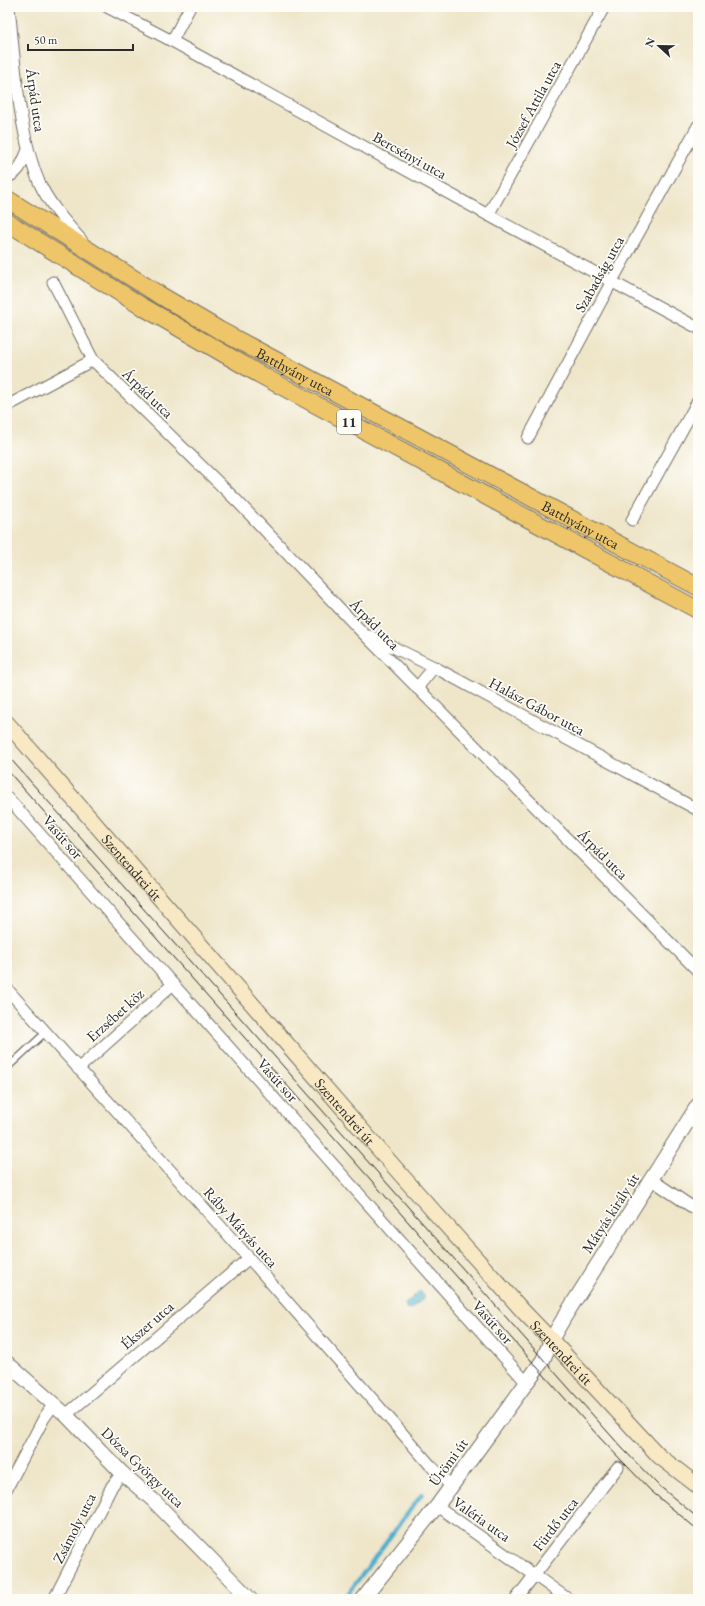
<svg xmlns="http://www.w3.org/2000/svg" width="705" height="1606" font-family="'EB Garamond',serif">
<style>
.water{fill:#4eadcd;stroke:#3c6c7c}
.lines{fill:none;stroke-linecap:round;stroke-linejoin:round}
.stream{stroke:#4eadcd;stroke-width:4}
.service-casing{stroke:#706c63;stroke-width:8}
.minor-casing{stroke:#706c63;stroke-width:13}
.tertiary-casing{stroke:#706c63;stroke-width:16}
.secondary-casing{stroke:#706c63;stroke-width:17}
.primary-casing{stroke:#706c63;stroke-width:19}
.service{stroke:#fff;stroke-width:5.5}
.minor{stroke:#fff;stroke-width:11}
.tertiary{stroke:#fff;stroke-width:14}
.secondary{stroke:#f8e8c3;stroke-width:15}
.primary{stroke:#eec569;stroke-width:17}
.tram{stroke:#2b2b2b;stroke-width:1}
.labels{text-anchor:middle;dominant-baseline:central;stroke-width:3.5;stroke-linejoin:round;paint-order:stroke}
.shield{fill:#fdfcf7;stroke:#6a6a68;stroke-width:1}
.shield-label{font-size:14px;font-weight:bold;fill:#2b2b2b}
.street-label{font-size:15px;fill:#2b2b2b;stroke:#fdfcf7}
</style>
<rect width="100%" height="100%" fill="#fdfcf7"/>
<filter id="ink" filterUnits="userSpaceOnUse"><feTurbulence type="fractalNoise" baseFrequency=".025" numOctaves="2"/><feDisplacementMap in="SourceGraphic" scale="8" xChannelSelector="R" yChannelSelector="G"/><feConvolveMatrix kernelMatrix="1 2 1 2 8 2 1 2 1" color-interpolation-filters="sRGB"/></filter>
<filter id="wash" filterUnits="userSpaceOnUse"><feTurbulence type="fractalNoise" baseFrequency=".012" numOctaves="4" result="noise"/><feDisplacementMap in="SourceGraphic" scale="16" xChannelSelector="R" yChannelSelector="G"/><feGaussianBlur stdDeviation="0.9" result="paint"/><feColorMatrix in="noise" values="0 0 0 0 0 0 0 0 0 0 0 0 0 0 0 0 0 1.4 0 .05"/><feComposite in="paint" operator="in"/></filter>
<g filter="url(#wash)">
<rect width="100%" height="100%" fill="#efe6ca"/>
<!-- water -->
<polygon class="water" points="420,1291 425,1297 410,1310 406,1308 405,1304"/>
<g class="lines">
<!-- stream -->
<polyline class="stream" points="344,1599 422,1494"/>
</g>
</g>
<g filter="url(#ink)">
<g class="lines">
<!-- service casing -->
<g class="service-casing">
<polyline id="service" points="7,1068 46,1032"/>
</g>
<!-- minor casing -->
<g class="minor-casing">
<g id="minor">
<path d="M9,7C15,61 18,132 39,182C49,204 66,223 82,241"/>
<polyline points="107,7 172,41 488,215 698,328"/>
<polyline points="172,41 190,7"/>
<path d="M7,177C20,173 23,161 28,150"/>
<polyline points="488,215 604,7"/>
<polyline points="53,282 93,360 238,502 361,631 698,971"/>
<polyline points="7,406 93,360"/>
<polyline points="528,438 612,281 698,126"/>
<polyline points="632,520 698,401"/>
<polyline points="370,636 434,667 698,810"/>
<polyline points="417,688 434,667"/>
<polyline points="7,797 526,1382"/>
<polyline points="7,989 249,1258 430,1465 451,1486"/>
<polyline points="78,1069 173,984"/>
<polyline points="652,1180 698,1211"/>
<polyline points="66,1415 249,1258"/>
<polyline points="7,1488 44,1418 54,1404"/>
<polyline points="437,1506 568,1599"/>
<polyline points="54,1599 112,1486 122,1473"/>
<polyline points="516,1599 618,1467"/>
</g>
</g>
<!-- tertiary casing -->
<g class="tertiary-casing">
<g id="tertiary">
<polyline points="7,1363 66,1415 122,1473 153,1500 250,1599"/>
<polyline points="363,1599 437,1506 543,1360 551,1340 565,1316 698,1105"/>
</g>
</g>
<!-- secondary casing -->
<g class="secondary-casing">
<g id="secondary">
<path id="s1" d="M7,723L403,1177L523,1311L551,1340L659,1456L698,1486"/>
</g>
</g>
<!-- primary casing -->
<g class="primary-casing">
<g id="primary">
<path id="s2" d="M7,199L158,294L219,330L698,587"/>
<polyline points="7,222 138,304 259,374 698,610"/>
</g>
</g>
<!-- service -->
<use href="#service" class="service"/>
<!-- minor -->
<use href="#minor" class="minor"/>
<!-- tertiary -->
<use href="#tertiary" class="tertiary"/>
<!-- secondary -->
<use href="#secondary" class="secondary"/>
<!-- primary -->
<use href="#primary" class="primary"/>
<!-- tram -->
<g class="tram">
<polyline points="7,755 622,1448 657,1484 698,1518"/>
<polyline points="7,770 600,1438 651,1491 698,1530"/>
</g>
</g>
</g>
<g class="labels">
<!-- shield labels -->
<rect class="shield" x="337" y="410" width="24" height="24" rx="3"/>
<g class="shield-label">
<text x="349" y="422">11</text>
</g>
<!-- street labels -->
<g class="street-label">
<text transform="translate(36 100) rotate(82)">Árpád utca</text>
<text transform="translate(533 104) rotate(-61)">József Attila utca</text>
<text transform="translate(410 155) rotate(29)">Bercsényi utca</text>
<text transform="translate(599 274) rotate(-61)">Szabadság utca</text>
<text stroke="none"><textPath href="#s2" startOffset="336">Batthyány utca</textPath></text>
<text transform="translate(148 393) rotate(44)">Árpád utca</text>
<text stroke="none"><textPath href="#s2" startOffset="660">Batthyány utca</textPath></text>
<text transform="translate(375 624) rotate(46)">Árpád utca</text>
<text transform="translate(537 706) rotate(28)">Halász Gábor utca</text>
<text transform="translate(63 837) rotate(49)">Vasút sor</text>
<text transform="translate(603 854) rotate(45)">Árpád utca</text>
<text stroke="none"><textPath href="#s1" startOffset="191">Szentendrei út</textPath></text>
<text transform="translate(115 1015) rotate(-42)">Erzsébet köz</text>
<text transform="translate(278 1080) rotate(48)">Vasút sor</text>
<text stroke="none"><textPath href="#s1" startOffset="515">Szentendrei út</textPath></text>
<text transform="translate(610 1213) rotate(-57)">Mátyás király út</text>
<text transform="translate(241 1227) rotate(48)">Ráby Mátyás utca</text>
<text transform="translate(493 1322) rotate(48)">Vasút sor</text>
<text transform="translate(147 1325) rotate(-41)">Ékszer utca</text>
<text stroke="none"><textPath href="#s1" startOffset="839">Szentendrei út</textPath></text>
<text transform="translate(448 1462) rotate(-54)">Ürömi út</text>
<text transform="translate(143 1467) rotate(44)">Dózsa György utca</text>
<text transform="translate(482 1519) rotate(35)">Valéria utca</text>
<text transform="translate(555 1524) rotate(-52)">Fürdő utca</text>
<text transform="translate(74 1528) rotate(-63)">Zsámoly utca</text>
</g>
</g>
<!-- margin -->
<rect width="705" height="1606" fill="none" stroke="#fdfcf7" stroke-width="24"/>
<!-- north arrow -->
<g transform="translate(659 46) rotate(292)" stroke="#fdfcf7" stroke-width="3" paint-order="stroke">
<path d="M0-3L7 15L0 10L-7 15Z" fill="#2b2b2b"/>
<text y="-6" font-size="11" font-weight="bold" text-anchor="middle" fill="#2b2b2b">N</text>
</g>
<!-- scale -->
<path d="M28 44v6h105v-6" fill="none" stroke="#2b2b2b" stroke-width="2"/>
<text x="34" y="44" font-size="12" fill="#2b2b2b" stroke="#fdfcf7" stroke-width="3" paint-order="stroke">50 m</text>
</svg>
